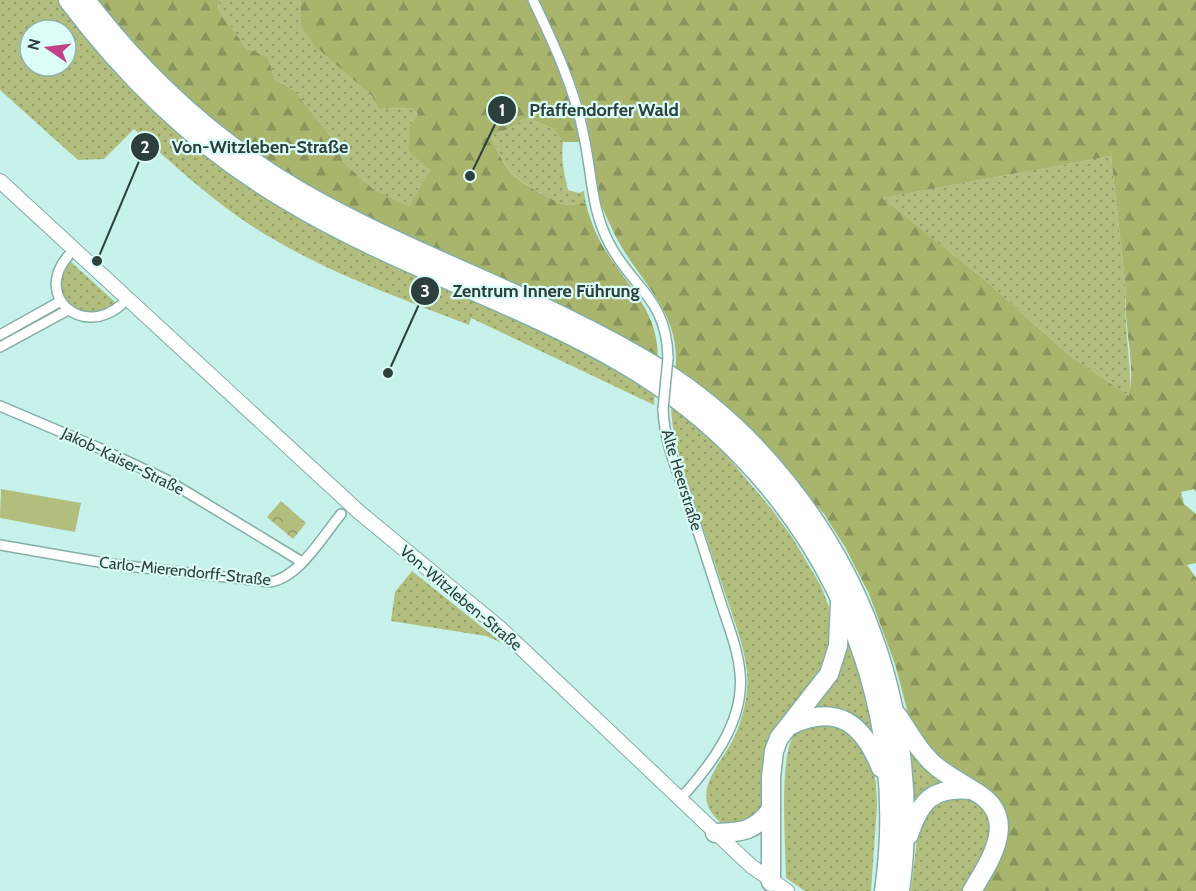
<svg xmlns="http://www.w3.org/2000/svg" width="1196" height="891" font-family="Cabin,sans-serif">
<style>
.grass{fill:url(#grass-dots);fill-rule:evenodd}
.forest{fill:url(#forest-firs);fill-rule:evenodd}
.park{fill:url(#park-crowns)}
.pitch{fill:#b2be7d}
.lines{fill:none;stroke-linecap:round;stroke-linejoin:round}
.street-casing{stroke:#83aea7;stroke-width:12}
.secondary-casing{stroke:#83aea7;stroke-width:16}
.highway-casing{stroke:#83aea7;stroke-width:21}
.street{stroke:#fff;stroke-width:9}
.secondary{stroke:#fff;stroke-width:14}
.highway{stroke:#fff;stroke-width:18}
.street-bridge-casing{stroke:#83aea7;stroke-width:12;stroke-linecap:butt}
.street-bridge{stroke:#fff;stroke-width:9}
.labels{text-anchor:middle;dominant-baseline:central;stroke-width:4.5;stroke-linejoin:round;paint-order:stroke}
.street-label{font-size:16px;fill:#2d3f3c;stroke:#dafef7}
.leader{fill:none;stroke:#2d3f3c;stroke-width:2}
.callout-dot{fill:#2d3f3c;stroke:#dafef7;stroke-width:2}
.mark-label{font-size:18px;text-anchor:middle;font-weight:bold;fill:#fff}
.callout-label{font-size:18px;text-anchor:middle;font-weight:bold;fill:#2d3f3c;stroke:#dafef7;stroke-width:4.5;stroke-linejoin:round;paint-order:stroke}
</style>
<defs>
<pattern id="grass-dots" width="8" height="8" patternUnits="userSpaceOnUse" patternTransform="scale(1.5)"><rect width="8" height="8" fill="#b2be7d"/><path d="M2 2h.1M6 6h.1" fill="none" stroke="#919c68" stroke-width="1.8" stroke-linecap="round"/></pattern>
<pattern id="forest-firs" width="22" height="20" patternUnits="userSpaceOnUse" patternTransform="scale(1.5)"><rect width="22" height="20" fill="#a9b56d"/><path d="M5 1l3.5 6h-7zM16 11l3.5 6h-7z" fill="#8a955b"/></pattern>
<pattern id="park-crowns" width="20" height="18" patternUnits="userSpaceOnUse" patternTransform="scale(1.5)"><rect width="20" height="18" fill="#b2be7d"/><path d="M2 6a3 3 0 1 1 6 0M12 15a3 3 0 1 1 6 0" fill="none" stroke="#919c68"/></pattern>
</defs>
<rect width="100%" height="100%" fill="#c6f2eb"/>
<!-- grass -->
<g class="grass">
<path d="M0,0H62L569,341L655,391L654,405L471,318L469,325C403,299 336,276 275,240C223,211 178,169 134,129L104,159L78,160L0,90ZM30,30H66V66H30Z"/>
<polygon points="219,0 299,0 301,3 301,27 316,46 372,96 378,109 412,108 418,114 410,125 430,170 409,208 373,189 345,164 330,135 294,90 275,80 268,57 246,48 218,9"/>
<path d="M526,117L553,129L563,142C561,161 564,172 568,190L579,193L584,191L586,204C578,201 576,206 568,205C561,205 553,199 546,196C510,177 507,171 490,135L507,130Z"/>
<path d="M1111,156L1126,291C1123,326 1132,361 1130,397L1070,356L985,280L881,198Z"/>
<path d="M70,261L115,302C91,332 41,296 70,261Z"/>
<path d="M671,403L705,430L770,507L792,537L821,586L833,618L829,664L766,752L762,775L761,808L752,821L724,825C683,794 724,764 737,731C744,713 749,692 747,673C745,648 735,623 727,599C714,561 702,524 689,487C680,459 671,432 671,403Z"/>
<polygon points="412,571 502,643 486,636 391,621 395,592"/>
<polygon points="850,638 877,732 869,733 807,713 844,640"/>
<path d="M825,722L854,734L871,761L876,783L877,805L871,891H805L786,878C786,850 778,753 795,734C803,725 814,724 825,722Z"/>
<polygon points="910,745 946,780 915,805"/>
<polygon points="965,795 984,806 993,832 965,891 911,891 918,830 936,799"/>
</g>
<!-- forest -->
<g class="forest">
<path d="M89,0H219L218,9L246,48L268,57L275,80L294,90L330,135L345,164L373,189L409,207L430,170L409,152L410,125L418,114L412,108L378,109L372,96L315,46L301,27V3L299,0H528L562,76L571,102L581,142H563L553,129L526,117L507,130L490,135C507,172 510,177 546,196C553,199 561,205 568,205C577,206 577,201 586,204C591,223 598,240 609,256C633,292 659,314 658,361L394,235L272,167L150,70Z"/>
<path d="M538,0H1196V492L1194,489L1181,492L1184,504L1196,514V563L1187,565L1196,578V891H979L1004,829L946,768L910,721L895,664L869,594L845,547L824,514L758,440L675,371C683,311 637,281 614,233C607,218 599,202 596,186C591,164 592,140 586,118C576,77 556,38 538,0ZM1111,156L1126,291C1123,326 1136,363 1129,396L1070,356L985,280L882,198Z"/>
</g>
<!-- park -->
<polygon class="park" points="281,501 306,523 293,539 267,517"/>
<!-- pitch -->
<polygon class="pitch" points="1,489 81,503 75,532 0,518"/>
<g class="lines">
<!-- street casing -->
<g class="street-casing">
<g id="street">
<path d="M533,0C554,44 575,89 584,137C592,173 591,209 609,243C632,288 667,298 668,358"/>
<path d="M68,256C33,297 83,338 121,305"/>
<polyline points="0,335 61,301"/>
<polyline points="0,347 68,310"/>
<polyline points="0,406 99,448 167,480 302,562"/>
<path d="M663,409C664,439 675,466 685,493C698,530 709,566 721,603C728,625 738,649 740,673C745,721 711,765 681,798"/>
<path d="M0,545L110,564L269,582C298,579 323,536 341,514"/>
</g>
</g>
<!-- secondary casing -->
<g class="secondary-casing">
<polyline id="secondary" points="0,181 359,512 501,629 751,866 787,891"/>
</g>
<!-- highway casing -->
<g class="highway-casing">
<g id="highway">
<path d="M68,0C128,80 201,150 288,201C394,265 515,301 622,363C808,471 915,676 884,891"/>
<path d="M86,0C144,76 216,142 298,190C415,258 546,298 660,369C757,430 833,527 872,634C902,715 912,806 900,891"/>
<path d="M898,716C910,734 920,753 937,767C950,777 965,785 979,794C1019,820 989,862 972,891"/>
<path d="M791,725C838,703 863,724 881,768"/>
<path d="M715,833C743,832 753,832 771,810"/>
<path d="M909,835C920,801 933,786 971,790"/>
<polyline points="771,882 771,777 774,751 779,738 829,674 838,646 840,602"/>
</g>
</g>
<!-- street -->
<use href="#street" class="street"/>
<!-- secondary -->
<use href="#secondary" class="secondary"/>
<!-- highway -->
<use href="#highway" class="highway"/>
<!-- street-bridge casing -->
<g class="street-bridge-casing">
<polyline id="street-bridge" points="663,409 668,358"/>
</g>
<!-- street-bridge -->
<use href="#street-bridge" class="street-bridge"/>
</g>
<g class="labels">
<!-- street labels -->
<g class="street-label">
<text transform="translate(123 461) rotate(26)">Jakob-Kaiser-Straße</text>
<text transform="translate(682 480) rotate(73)">Alte Heerstraße</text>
<text transform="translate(185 571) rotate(6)">Carlo-Mierendorff-Straße</text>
<text transform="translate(461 598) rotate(40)">Von-Witzleben-Straße</text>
</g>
</g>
<!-- callouts -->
<path class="leader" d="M470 176L502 110M97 261L145 147M388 373L425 291"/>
<g class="callout-dot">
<circle cx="470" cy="176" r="6"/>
<circle cx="97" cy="261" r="6"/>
<circle cx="388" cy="373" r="6"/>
<circle cx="502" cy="110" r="15"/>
<circle cx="145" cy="147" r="15"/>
<circle cx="425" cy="291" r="15"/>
</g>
<g class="mark-label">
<text x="502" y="116">1</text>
<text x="145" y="153">2</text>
<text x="425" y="297">3</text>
</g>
<g class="callout-label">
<text x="604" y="116">Pfaffendorfer Wald</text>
<text x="260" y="153">Von-Witzleben-Straße</text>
<text x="546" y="297">Zentrum Innere Führung</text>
</g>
<!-- north arrow -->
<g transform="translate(48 48) rotate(284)"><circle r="28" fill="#dafef7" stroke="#95b2ac" stroke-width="1.5"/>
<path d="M0-4.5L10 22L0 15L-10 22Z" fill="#c44188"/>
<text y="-9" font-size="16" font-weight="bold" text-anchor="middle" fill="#2d3f3c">N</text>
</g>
</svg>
